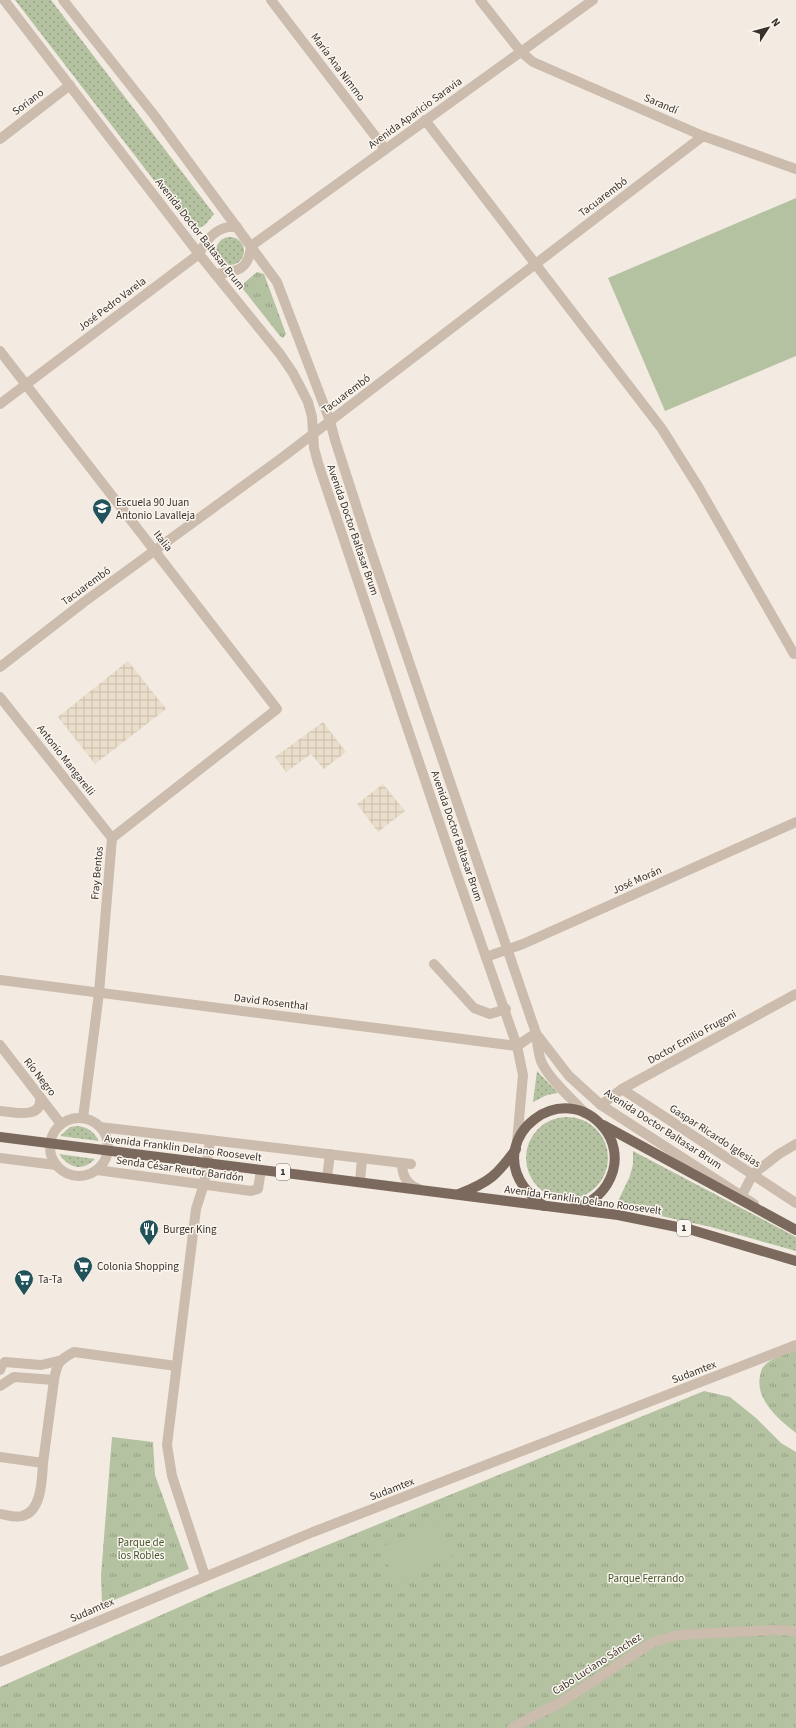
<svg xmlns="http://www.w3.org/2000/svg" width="796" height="1728" font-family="'Source Sans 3',sans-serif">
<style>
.grass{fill:url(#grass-dots)}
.park{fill:url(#park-tufts)}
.garden{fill:#b5c2a1}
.plaza{fill:url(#plaza-grid)}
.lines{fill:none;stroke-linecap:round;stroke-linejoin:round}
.minor{stroke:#cbbcad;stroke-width:10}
.major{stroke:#7b695d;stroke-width:10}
.labels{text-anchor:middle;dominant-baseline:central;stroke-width:3;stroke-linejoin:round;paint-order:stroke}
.shield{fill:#faf5ee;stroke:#736c66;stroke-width:1}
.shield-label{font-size:10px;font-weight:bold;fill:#39312b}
.street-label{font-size:11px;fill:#39312b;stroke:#faf5ee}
.poi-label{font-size:11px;fill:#39312b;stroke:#faf5ee;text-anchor:start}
.park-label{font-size:11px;fill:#465730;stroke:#faf5ee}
</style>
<defs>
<pattern id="grass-dots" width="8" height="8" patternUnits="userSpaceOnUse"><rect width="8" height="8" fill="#b5c2a1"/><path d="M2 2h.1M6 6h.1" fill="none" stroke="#949e83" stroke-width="1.8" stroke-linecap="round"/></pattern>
<pattern id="park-tufts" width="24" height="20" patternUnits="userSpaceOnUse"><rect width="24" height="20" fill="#b5c2a1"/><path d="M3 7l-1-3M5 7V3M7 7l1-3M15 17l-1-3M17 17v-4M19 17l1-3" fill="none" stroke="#949e83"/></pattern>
<pattern id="plaza-grid" width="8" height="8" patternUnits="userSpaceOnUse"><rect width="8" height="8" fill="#eaddc9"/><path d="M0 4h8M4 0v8" fill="none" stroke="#c9bead"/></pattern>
</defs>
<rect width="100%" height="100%" fill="#f3ebe1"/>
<!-- grass -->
<g class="grass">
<polygon points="15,0 51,0 214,214 205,225 193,231"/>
<circle cx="230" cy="251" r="14"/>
<polygon points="537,1071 558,1093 547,1095 533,1102"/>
<circle cx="567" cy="1158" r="41"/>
<path d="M77,1126C88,1127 94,1132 99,1141L60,1136L70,1127Z"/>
<polygon points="633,1151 796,1237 796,1251 711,1227 620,1207 618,1201 630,1176 633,1164"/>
<path d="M59,1154L95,1159C82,1172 69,1168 59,1154Z"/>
</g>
<!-- park -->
<g class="park">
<polygon points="257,272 264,274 286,334 283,338 280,336 243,289 244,283"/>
<path d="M796,1350V1433C779,1420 755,1400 760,1376C761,1373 761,1369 763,1367C771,1358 785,1354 796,1350Z"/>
<polygon points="704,1391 730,1397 756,1418 781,1443 796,1452 796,1728 0,1728 0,1687 215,1591"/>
<polygon points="112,1437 153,1442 155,1475 189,1569 102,1605 101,1575"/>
</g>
<!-- garden -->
<g class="garden">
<polygon points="796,198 796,356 665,411 608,278"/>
<polygon points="440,1522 454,1555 395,1580 381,1547"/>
</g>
<!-- plaza -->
<g class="plaza">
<polygon points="128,661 166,709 95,764 58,717"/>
<polygon points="323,722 346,752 324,769 311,754 286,772 275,757"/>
<polygon points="383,784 405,811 378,832 357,804"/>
</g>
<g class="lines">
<!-- minor -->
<g class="minor">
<polyline points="4,0 199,254 280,354 293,373 308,402 312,417 314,448 318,463 454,866 517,1046 523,1075 517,1142"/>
<path d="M63,0L154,115L277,282L330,421L335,440L368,542L536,1033C537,1042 538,1052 541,1061C548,1078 572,1099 585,1113"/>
<polyline points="271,0 385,149"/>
<polyline points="480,0 521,52 533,62 703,136 796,169"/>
<polyline points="425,120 662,429 699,488 794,654"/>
<polyline points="0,139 70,85"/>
<polyline points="251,246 593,0"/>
<path d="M215,274C237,272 249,270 251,246"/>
<polyline points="0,351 277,709 112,838 99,993 83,1118"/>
<path d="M0,404L199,254C207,238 218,225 237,227"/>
<polyline points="0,667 84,602 283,457 703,136"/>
<polyline points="0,697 112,838"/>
<polyline points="486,957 523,944 796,822"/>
<polyline points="434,964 474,1008 490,1014 506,1009"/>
<polyline points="0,980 517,1046 536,1033"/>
<polyline points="538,1036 569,1076 601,1105 754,1204"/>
<polyline points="0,1045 61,1124"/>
<polyline points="622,1089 796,1203"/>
<polyline points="601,1105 622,1089 796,994"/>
<path d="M0,1111C13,1112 43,1120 40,1097"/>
<circle cx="79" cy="1147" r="29"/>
<polyline points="100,1127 411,1164"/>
<polyline points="0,1158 56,1165"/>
<path d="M402,1163C402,1176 407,1185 419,1189"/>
<polyline points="97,1170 251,1191 258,1189 261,1170"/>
<polyline points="327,1178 330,1154"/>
<polyline points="360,1182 362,1158"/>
<polyline points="742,1195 753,1174 779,1154 796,1144"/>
<polyline points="0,1370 2,1365 5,1362 41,1365 62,1360"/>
<path d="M0,1386L14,1377L54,1380C57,1363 59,1360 74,1352L176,1366"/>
<polyline points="0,1457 43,1463 54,1380"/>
<path d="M0,1514C7,1515 16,1518 22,1516C42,1512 42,1478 43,1463"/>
<polyline points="205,1576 172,1476 167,1445 196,1209 204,1184 210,1140"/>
<polyline points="0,1662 313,1532 796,1345"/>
<polyline points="512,1728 563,1701 653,1642 678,1635 772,1630 796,1631"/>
</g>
<!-- major -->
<g class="major">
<polyline points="603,1125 796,1230"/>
<polyline points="0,1137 618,1215 692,1230 796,1261"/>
<path d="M459,1194C490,1182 497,1175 516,1149"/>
<path d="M544,1206C537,1200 529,1194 524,1187C487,1135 563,1077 604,1128C614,1140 617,1157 613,1171C607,1191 592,1204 573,1208"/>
</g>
</g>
<!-- icons -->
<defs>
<g id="school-pin" transform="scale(1)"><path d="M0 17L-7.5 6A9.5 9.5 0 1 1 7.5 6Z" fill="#22535a" stroke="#faf5ee"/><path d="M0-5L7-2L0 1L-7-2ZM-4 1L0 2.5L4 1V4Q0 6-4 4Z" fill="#fff"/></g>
<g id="restaurant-pin" transform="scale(1)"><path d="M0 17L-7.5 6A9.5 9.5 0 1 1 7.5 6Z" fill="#22535a" stroke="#faf5ee"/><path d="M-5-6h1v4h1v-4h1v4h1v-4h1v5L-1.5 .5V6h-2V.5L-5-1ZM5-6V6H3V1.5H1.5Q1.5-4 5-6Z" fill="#fff"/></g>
<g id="supermarket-pin" transform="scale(1)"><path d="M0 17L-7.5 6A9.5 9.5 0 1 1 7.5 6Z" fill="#22535a" stroke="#faf5ee"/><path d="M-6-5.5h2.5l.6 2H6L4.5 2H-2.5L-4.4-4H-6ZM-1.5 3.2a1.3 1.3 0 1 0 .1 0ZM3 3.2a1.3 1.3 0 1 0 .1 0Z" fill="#fff"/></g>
</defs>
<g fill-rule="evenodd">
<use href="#school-pin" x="102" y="508"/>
<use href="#restaurant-pin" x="149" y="1229"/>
<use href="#supermarket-pin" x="83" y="1266"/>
<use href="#supermarket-pin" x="24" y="1279"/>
</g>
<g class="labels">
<!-- shield labels -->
<g class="shield">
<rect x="276" y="1164" width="14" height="16" rx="3"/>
<rect x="677" y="1220" width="14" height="16" rx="3"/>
</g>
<g class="shield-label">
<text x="283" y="1172">1</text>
<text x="684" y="1228">1</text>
</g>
<!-- street labels -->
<g class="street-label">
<text transform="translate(338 67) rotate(53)">María Ana Nimmo</text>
<text transform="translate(28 102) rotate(-37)">Soriano</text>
<text transform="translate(661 104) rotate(23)">Sarandí</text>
<text transform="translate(415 113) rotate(-36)">Avenida Aparicio Saravia</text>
<text transform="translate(603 197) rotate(-37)">Tacuarembó</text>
<text transform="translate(200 234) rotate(52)">Avenida Doctor Baltasar Brum</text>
<text transform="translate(112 304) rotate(-37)">José Pedro Varela</text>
<text transform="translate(346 394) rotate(-37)">Tacuarembó</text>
<text transform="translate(353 530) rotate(71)">Avenida Doctor Baltasar Brum</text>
<text transform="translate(163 541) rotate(52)">Italia</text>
<text transform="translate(86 586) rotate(-36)">Tacuarembó</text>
<text transform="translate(66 760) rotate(52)">Antonio Mangarelli</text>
<text transform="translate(457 836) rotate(71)">Avenida Doctor Baltasar Brum</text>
<text transform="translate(97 873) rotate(-85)">Fray Bentos</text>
<text transform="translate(637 880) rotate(-24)">José Morán</text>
<text transform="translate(271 1002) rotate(7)">David Rosenthal</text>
<text transform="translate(692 1037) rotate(-29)">Doctor Emilio Frugoni</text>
<text transform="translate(40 1077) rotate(52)">Río Negro</text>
<text transform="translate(663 1129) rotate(33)">Avenida Doctor Baltasar Brum</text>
<text transform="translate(715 1136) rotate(33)">Gaspar Ricardo Iglesias</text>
<text transform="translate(183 1148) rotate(7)">Avenida Franklin Delano Roosevelt</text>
<text transform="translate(180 1169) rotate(8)">Senda César Reutor Baridón</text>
<text transform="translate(583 1200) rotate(8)">Avenida Franklin Delano Roosevelt</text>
<text transform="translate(694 1372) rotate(-21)">Sudamtex</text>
<text transform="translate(392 1489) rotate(-21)">Sudamtex</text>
<text transform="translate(92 1610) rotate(-23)">Sudamtex</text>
<text transform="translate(597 1664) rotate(-33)">Cabo Luciano Sánchez</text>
</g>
<!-- poi labels -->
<g class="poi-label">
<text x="116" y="502">Escuela 90 Juan<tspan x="116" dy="13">Antonio Lavalleja</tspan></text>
<text x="163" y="1229">Burger King</text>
<text x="97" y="1266">Colonia Shopping</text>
<text x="38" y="1279">Ta-Ta</text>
</g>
<!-- park labels -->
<g class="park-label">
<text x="141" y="1542">Parque de<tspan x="141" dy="13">los Robles</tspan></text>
<text x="646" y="1578">Parque Ferrando</text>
</g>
</g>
<!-- north arrow -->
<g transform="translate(768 28) rotate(54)" stroke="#faf5ee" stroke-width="3" paint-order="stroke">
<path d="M0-3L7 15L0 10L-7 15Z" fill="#39312b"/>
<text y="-6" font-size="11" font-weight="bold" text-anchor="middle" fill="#39312b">N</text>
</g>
</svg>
